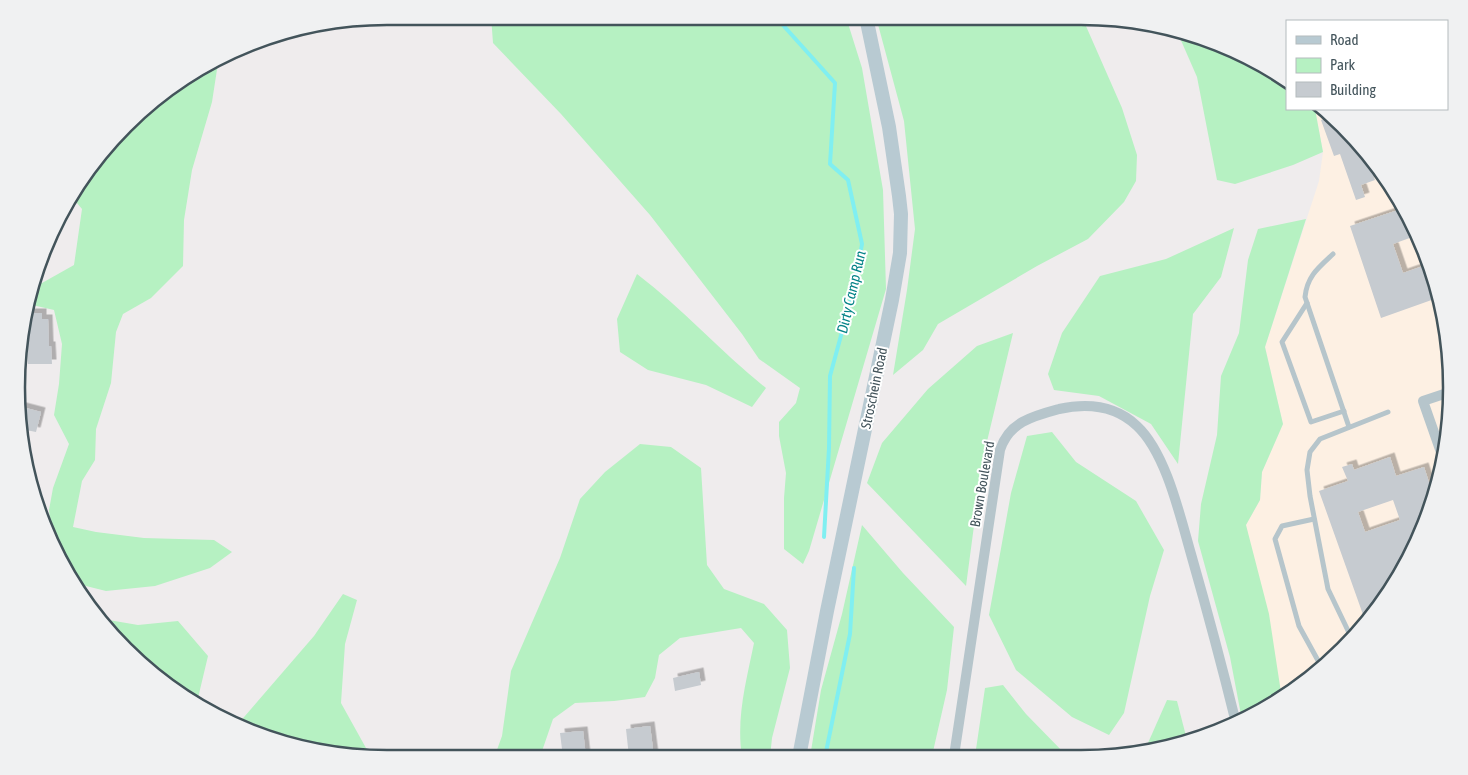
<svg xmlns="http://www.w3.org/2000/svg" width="1468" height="775" font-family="'Asap Condensed',sans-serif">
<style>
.commercial{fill:#fdf0e3}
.green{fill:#b6f1c2}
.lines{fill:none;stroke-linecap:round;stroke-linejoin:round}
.stream{stroke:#80eff1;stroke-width:4}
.building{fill:#c6cbd0;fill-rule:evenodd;filter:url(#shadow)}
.lane{stroke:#b6c5cb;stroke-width:5}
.street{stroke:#b6c5cb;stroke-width:10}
.secondary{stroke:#b8cad2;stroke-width:14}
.labels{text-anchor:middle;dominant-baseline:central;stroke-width:4;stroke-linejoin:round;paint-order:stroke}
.street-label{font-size:14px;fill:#43545b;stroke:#fff}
.water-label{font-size:15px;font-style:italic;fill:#068488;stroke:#fff}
.rim{fill:none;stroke:#43545b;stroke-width:2.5}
</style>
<defs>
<filter id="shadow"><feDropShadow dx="4.5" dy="-4.5" stdDeviation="0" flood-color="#0004"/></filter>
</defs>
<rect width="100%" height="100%" fill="#efeced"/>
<!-- commercial -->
<polygon class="commercial" points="1315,109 1326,109 1375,161 1413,223 1439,291 1451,363 1449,436 1432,507 1402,573 1359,632 1282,699 1246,525 1260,500 1262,472 1283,424 1265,347 1319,181 1323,152"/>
<!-- green -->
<g class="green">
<polygon points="491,16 846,17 862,68 883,190 886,289 809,551 803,564 784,549 784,498 786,473 779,436 779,422 796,403 800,388 759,359 742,334 650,215 561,114 493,43"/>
<polygon points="876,17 1082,17 1122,108 1137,155 1136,181 1124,202 1088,239 1037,266 938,324 923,350 893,375 907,290 915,229 904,121"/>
<polygon points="1176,29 1266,66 1287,81 1287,109 1315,109 1323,152 1293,165 1235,184 1217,180 1197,77"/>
<polygon points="218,63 212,102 192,170 184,220 183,266 151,298 123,314 116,332 111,383 96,429 95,460 82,481 73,527 96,532 144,538 214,540 232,552 210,568 155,586 106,591 78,584 53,544 49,510 53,488 69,444 54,415 59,384 62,344 54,310 28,304 29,292 32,285 42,283 74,265 82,209 72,197 79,181 161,93"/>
<polygon points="1306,219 1265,347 1283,424 1262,472 1260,500 1246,525 1269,614 1282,699 1242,720 1230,657 1198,541 1201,504 1217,435 1221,376 1239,333 1248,260 1258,229"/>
<polygon points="1234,228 1221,277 1193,314 1178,464 1151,424 1099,396 1054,390 1048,374 1062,333 1100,276 1166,259"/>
<path d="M637,274C683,309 721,352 766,388L752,407L706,385L648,370L620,352L617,319Z"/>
<polygon points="1013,333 983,458 966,586 867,483 882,443 928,389 977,346"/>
<path d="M1450,399L1447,443C1442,428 1436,410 1450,399Z"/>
<polygon points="1052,432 1076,462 1136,501 1164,550 1150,596 1124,713 1109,735 1072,717 1016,670 989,615 1011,493 1027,436"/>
<path d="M640,444L671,447L701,468L707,565L724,589L764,604L787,630L790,668L772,738L770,757H742C736,718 746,682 754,643L741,628L680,638L659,655L655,678L645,697L614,701L575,703L553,719L540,757L494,758L502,736L511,671L560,558L580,499L605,472Z"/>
<polygon points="862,525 903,573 954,627 947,690 932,756 810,757 821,690 842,614"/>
<polygon points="343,594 357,600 345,644 341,703 366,748 383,758 363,758 291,746 238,724 314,636"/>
<polygon points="88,599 91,599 103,619 138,625 178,621 208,656 198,698 195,703 109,632"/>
<polygon points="1003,685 1026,714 1067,756 975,756 985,688"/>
<polygon points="1167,700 1177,701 1187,740 1146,751 1148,743"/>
</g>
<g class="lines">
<!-- stream -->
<g class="stream">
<polyline points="779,17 782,24 835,83 830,164 848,180 862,244 855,284 830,376 829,448 824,537"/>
<polyline points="825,757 850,634 854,568"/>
</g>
</g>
<!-- building -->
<g class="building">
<polygon points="1333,116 1365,151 1375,180 1361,185 1365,197 1356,200 1340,154 1334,156 1321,120"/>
<polygon points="1404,208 1413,223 1418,235 1393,244 1403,273 1429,264 1440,297 1381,318 1350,226"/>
<polygon points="27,313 42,313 42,319 48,319 49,346 51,346 52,364 28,364 27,339 24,339"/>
<polygon points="18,406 41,412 36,432 21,429 17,412"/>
<path d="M1390,457L1396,476L1424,467L1434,498L1432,507L1402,573L1366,623L1319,491L1348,481L1342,467L1352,464L1354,470ZM1393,500L1400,520L1365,532L1358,512Z"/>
<polygon points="699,672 701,685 675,691 673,678"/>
<polygon points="650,726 654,757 629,757 626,729"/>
<polygon points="583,731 586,757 563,757 560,733"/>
</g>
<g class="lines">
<!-- lane -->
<g class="lane">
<path d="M1333,254C1319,267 1307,276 1305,297L1349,427"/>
<polyline points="1307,303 1282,342 1311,422 1344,411"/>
<polyline points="1314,519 1282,526 1275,539 1299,626 1321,666"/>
<polyline points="1352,639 1328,589 1310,496 1307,470 1310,452 1320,439 1388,412"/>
</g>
<!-- street -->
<g class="street">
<polyline points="1443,458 1423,401 1450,392"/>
<path d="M954,756L1000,450C1009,422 1033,416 1059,409C1087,403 1115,405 1137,426C1166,453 1180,516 1191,554C1207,610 1222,666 1236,723"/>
</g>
<!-- secondary -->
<polyline class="secondary" points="799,757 827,611 892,300 900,253 901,214 899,196 889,127 866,17"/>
</g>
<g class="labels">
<!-- street labels -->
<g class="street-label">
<text transform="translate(874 388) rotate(-78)">Stroschein Road</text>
<text transform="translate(982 484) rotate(-80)">Brown Boulevard</text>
</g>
<!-- water labels -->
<g class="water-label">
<text transform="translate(851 292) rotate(-77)">Dirty Camp Run</text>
</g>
</g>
<!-- crop -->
<path d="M0 0H1468V775H0ZM387 25H1081A362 362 0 0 1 1443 387V388A362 362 0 0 1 1081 750H387A362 362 0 0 1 25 388V387A362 362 0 0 1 387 25Z" fill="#f0f1f2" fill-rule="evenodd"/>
<path class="rim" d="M387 25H1081A362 362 0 0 1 1443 387V388A362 362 0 0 1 1081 750H387A362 362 0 0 1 25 388V387A362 362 0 0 1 387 25Z"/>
<!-- legend -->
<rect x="1286" y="20" width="162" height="90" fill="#ffffff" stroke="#b4bbbd"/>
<rect x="1296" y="36" width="25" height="8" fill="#b8cad2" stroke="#b4bbbd"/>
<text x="1330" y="45" font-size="15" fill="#43545b">Road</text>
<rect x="1296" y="58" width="25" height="15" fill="#b6f1c2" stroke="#b4bbbd"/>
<text x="1330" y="70" font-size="15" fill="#43545b">Park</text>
<rect x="1296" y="82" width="25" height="15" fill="#c6cbd0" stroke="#b4bbbd"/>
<text x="1330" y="95" font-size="15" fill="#43545b">Building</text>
</svg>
